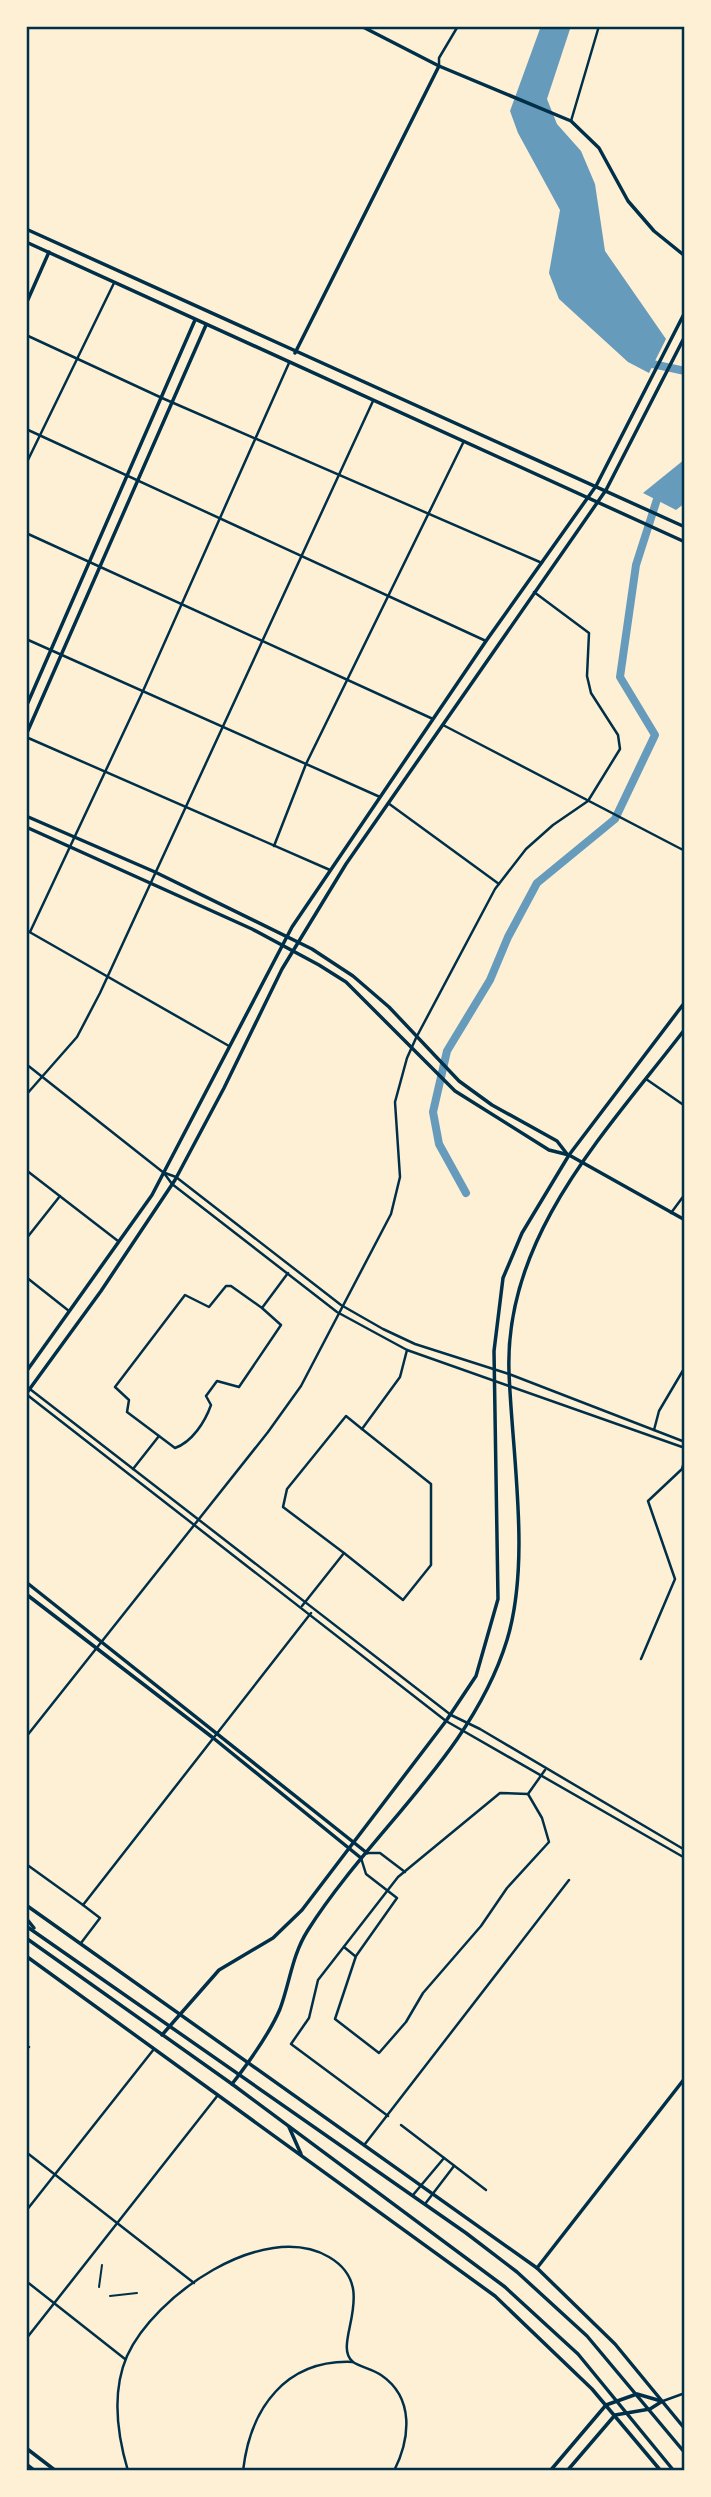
<svg xmlns="http://www.w3.org/2000/svg" width="711" height="2497" font-family="'PT Sans',sans-serif">
<style>
.water{fill:#669bbc}
.lines{fill:none;stroke-linecap:round;stroke-linejoin:round}
.river{stroke:#669bbc;stroke-width:8}
.pedestrian{stroke:#003049;stroke-width:2}
.minor{stroke:#003049;stroke-width:2.5}
.tertiary{stroke:#003049;stroke-width:2.5}
.secondary{stroke:#003049;stroke-width:3.5}
.primary{stroke:#003049;stroke-width:3.5}
.trunk{stroke:#003049;stroke-width:3.5}
.neatline{fill:none;stroke:#003049;stroke-width:2.5}
</style>
<rect width="100%" height="100%" fill="#fdf0d5"/>
<!-- water -->
<g class="water">
<polygon points="541,26 571,26 547,99 557,124 581,151 595,184 605,251 666,339 649,373 628,362 559,299 549,273 560,210 518,133 510,111"/>
<polygon points="685,459 685,503 676,510 643,493"/>
</g>
<g class="lines">
<!-- river -->
<g class="river">
<polyline points="643,362 685,371"/>
<polyline points="466,1193 439,1144 433,1112 447,1051 490,980 508,937 537,883 615,819 655,735 620,677 636,565 660,490"/>
</g>
<!-- pedestrian -->
<g class="pedestrian">
<polyline points="99,2287 102,2265"/>
<polyline points="110,2296 137,2293"/>
</g>
<!-- minor -->
<g class="minor">
<polyline points="439,66 439,58 458,26"/>
<polyline points="26,429 486,641"/>
<polyline points="26,639 380,797"/>
<polyline points="26,737 330,870"/>
<polyline points="388,803 499,884"/>
<polyline points="274,846 306,764 464,441"/>
<polyline points="646,1079 685,1106"/>
<polyline points="26,1170 118,1241"/>
<polyline points="671,1213 685,1194"/>
<polyline points="26,1277 69,1311"/>
<path d="M262,1308L231,1286H226L209,1307L185,1295L115,1387L129,1400L127,1412L175,1448C192,1442 205,1422 211,1405L206,1396L217,1381L239,1387L281,1325L262,1308L288,1273"/>
<polyline points="654,1430 659,1411 685,1367"/>
<polyline points="133,1469 159,1436"/>
<polyline points="344,1553 403,1600 431,1565 431,1484 362,1429"/>
<polyline points="302,1606 344,1553 283,1507 287,1489 346,1416 362,1429 400,1377 407,1350"/>
<polyline points="641,1659 675,1579 648,1501 682,1469 685,1458"/>
<polyline points="367,1853 380,1853 405,1872"/>
<polyline points="361,1858 366,1874 397,1898 356,1956 335,2019 379,2053 406,2022 423,1993 481,1926 507,1888 549,1842 542,1818 528,1794"/>
<polyline points="81,1943 100,1918 83,1905"/>
<polyline points="344,1947 355,1956"/>
<polyline points="26,2047 29,2047"/>
<polyline points="388,2116 291,2044 309,2018 318,1980 398,1877 500,1793 528,1794 545,1770"/>
<polyline points="401,2125 486,2190"/>
<polyline points="365,2144 569,1880"/>
<polyline points="26,2152 194,2283"/>
<polyline points="413,2195 444,2158"/>
<polyline points="425,2204 454,2166"/>
<polyline points="26,2211 154,2049"/>
<polyline points="26,2281 125,2359"/>
<polyline points="26,2339 218,2095"/>
<path d="M128,2471C117,2434 111,2393 127,2356C154,2296 263,2219 329,2257C382,2288 330,2344 353,2362C360,2367 373,2369 381,2375C415,2398 410,2439 394,2471"/>
<path d="M243,2471C250,2408 286,2359 353,2362"/>
</g>
<!-- tertiary -->
<g class="tertiary">
<polyline points="571,121 599,26"/>
<polyline points="26,335 162,398 542,563"/>
<polyline points="26,464 114,283"/>
<polyline points="26,533 433,719"/>
<polyline points="443,725 685,851"/>
<polyline points="26,930 229,1046"/>
<polyline points="30,932 143,691 289,363"/>
<polyline points="26,1064 164,1173 172,1184 337,1312 407,1350 685,1448"/>
<polyline points="26,1095 77,1037 100,993 373,401"/>
<polyline points="165,1173 176,1177 341,1305 383,1329 415,1344 509,1374 685,1442"/>
<polyline points="26,1239 60,1196"/>
<polyline points="26,1386 451,1715 480,1729 685,1850"/>
<polyline points="26,1394 446,1721 685,1858"/>
<polyline points="26,1737 268,1432 301,1386 391,1214 400,1177 395,1102 407,1058 416,1038 495,889 526,849 553,825 588,801 620,749 618,735 591,693 587,676 589,633 534,592"/>
<polyline points="26,1864 83,1905 311,1613"/>
<polyline points="663,2401 685,2393"/>
</g>
<!-- secondary -->
<g class="secondary">
<polyline points="361,26 439,66 571,121 599,148 628,201 654,231 685,256"/>
<polyline points="26,304 49,252"/>
<polyline points="295,353 439,66"/>
<polyline points="596,486 685,312"/>
<polyline points="606,490 685,336"/>
<polyline points="26,816 155,872 312,949 353,976 389,1007 459,1081 492,1105 557,1141 567,1154"/>
<polyline points="26,827 252,929 319,965 346,982 455,1091 549,1150 569,1155 685,1220"/>
<polyline points="26,1905 537,2268 615,2344 685,2429"/>
<polyline points="26,1956 495,2296 592,2389 661,2471"/>
<polyline points="537,2268 685,2078"/>
<polyline points="550,2471 606,2405 637,2394 661,2401"/>
<polyline points="567,2471 615,2415 650,2409 661,2402"/>
</g>
<!-- primary -->
<g class="primary">
<polyline points="26,229 685,527"/>
<polyline points="26,242 685,542"/>
<polyline points="26,707 195,320"/>
<polyline points="26,735 206,325"/>
<polyline points="26,1372 152,1195 292,927 486,641 596,486"/>
<polyline points="26,1394 101,1291 175,1180 224,1088 282,969 346,864 606,490"/>
<polyline points="26,1582 367,1853"/>
<polyline points="26,1594 212,1737 361,1858"/>
<polyline points="162,2035 219,1970 273,1938 302,1910 446,1721 476,1676 498,1599 494,1351 503,1278 522,1233 569,1155 685,1002"/>
<path d="M232,2084C249,2062 269,2035 280,2009C290,1982 292,1955 308,1930C370,1832 472,1754 507,1640C531,1561 512,1455 509,1372C504,1235 607,1131 685,1029"/>
<polyline points="26,2448 56,2471"/>
<polyline points="26,2464 35,2471"/>
</g>
<!-- trunk -->
<g class="trunk">
<polyline points="26,1918 34,1928"/>
<polyline points="26,1926 466,2233 517,2272 587,2336 685,2453"/>
<polyline points="26,1938 232,2084 505,2287 578,2354 674,2471"/>
<polyline points="289,2127 301,2154"/>
</g>
</g>
<!-- border -->
<rect width="711" height="2497" fill="none" stroke="#fdf0d5" stroke-width="56"/>
<rect x="28" y="28" width="655" height="2441" class="neatline"/>
</svg>
